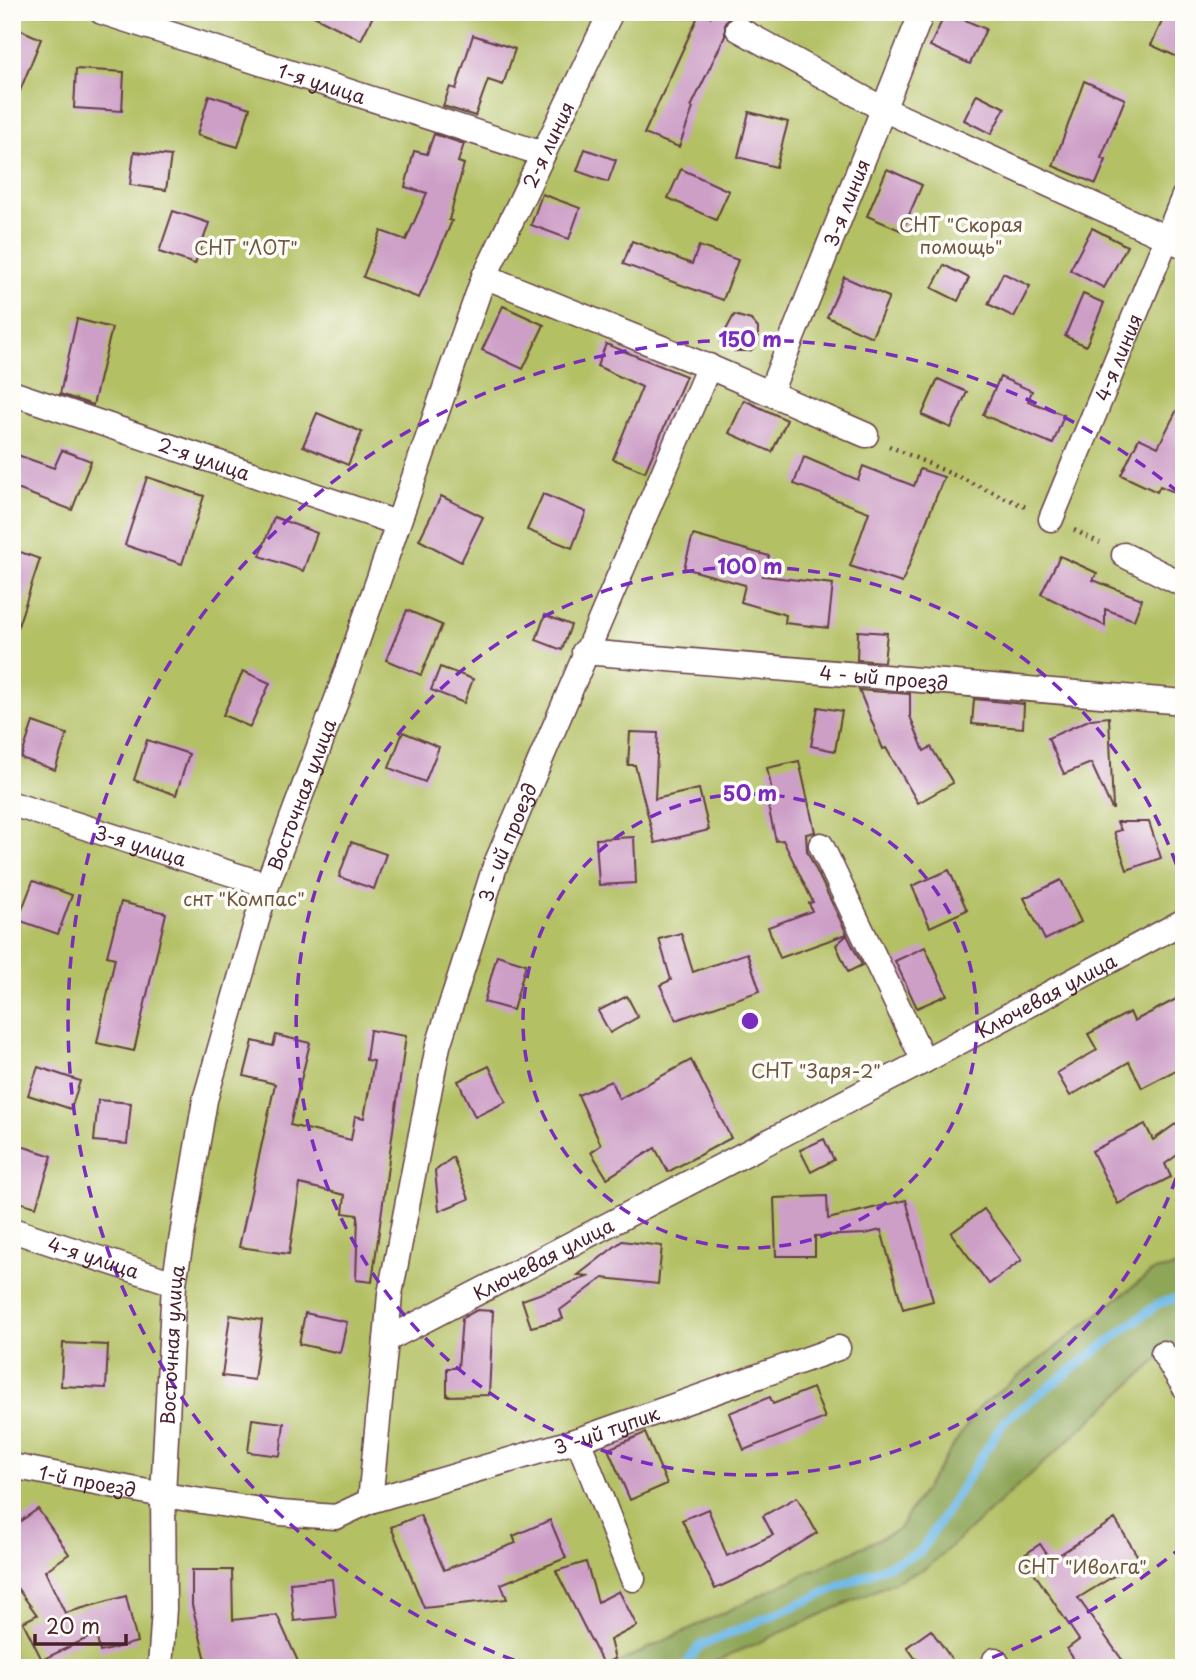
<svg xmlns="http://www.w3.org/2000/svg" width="1196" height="1680" font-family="'Playpen Sans',sans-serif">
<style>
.green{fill:#b3c063;stroke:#7e7047;stroke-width:2}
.forest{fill:#8ea659;stroke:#6c6242;stroke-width:2}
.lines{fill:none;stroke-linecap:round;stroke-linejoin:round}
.stream{stroke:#6db8e6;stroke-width:9}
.building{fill:#cd9fc7}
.street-casing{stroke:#643d45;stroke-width:27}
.path{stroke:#643d45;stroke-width:4.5;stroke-dasharray:2 5;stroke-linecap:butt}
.street{stroke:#fff;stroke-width:24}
.ring{fill:none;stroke:#7b2cbf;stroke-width:3.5;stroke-dasharray:12 9}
.labels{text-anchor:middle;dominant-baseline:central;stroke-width:7;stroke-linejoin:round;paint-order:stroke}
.street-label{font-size:19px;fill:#4a1f2b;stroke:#fdfcf7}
.park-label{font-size:19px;fill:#6f573f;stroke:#fdfcf7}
.centre{fill:#7b2cbf;stroke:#fdfcf7;stroke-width:3.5}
.ring-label{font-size:21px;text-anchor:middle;font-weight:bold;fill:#7b2cbf;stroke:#fdfcf7;stroke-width:7;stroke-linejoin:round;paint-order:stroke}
</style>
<rect width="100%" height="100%" fill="#fdfcf7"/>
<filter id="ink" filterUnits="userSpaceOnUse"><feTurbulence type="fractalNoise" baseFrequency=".0143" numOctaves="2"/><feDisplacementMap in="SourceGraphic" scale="14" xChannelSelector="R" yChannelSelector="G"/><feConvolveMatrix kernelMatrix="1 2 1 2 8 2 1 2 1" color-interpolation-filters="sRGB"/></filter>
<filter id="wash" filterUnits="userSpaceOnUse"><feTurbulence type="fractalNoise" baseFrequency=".00686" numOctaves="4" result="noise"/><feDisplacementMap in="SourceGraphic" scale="28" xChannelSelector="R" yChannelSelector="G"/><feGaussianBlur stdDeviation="1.57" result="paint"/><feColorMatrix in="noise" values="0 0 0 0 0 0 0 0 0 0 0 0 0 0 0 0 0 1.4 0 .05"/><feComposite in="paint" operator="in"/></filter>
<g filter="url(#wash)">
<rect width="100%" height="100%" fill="#f6ead6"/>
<!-- green -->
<g class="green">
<polygon points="12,12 1184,12 1184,1266 1153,1271 978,1408 898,1530 607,1668 12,1668"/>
<polygon points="1184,1336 1184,1668 701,1668 928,1567"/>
</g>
<!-- forest -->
<polygon class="forest" points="1184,1266 1184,1336 928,1567 701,1668 607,1668 898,1530 978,1408 1153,1271"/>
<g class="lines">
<!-- stream -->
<polyline class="stream" points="684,1668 698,1647 920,1552 1005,1420 1158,1304 1184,1296"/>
</g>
<g id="blocks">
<!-- building -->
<g class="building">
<polygon points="306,12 375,12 361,40"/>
<polygon points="700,12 736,12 725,22 725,36 691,107 693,108 679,147 644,134"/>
<polygon points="946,12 986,29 970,64 930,46"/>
<polygon points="1165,15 1184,24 1184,60 1151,45"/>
<polygon points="12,26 41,39 13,108 12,108"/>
<polygon points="473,35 515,49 503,85 488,80 475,116 443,106 450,87 456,89"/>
<polygon points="76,69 124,72 122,111 74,108"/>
<polygon points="1084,81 1125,99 1101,158 1106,160 1096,184 1053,166"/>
<polygon points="977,94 1005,108 991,134 964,120"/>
<polygon points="209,95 250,108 238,147 197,135"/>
<polygon points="749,112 788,122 776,167 738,157"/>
<polygon points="434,134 464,144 458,162 464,164 449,220 452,221 419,298 363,277 381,231 406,240 427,193 405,187 414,151 427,154"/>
<polygon points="585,149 616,160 608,182 577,171"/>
<polygon points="134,152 171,156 166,190 130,185"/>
<polygon points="681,169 729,191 716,220 668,198"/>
<polygon points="887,169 922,185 902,231 867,216"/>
<polygon points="542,194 580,208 569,239 531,225"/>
<polygon points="173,211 209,223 195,264 159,252"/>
<polygon points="1092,228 1127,246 1104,288 1070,270"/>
<polygon points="632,241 692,264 699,246 738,260 723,300 623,264"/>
<polygon points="944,265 969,278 958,301 932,288"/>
<polygon points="1003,273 1030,286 1014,317 988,304"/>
<polygon points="844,277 889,297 872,337 827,317"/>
<polygon points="1083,294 1104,303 1086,346 1065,336"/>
<polygon points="503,306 544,325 523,369 482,350"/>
<polygon points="734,315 751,320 758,328 758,344 750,351 734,351 726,342 726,330"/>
<polygon points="77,319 112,328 93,405 60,394"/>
<polygon points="606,344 686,376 645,472 613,459 642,387 597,366"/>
<polygon points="1000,377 1032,391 1028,401 1064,415 1053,444 983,415"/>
<polygon points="938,379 967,392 951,428 922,415"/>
<polygon points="1184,396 1184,496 1160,486 1157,492 1121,475 1139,438 1158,447"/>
<polygon points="744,400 787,420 772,452 729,433"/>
<polygon points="317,413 362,432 348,465 303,446"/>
<polygon points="62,450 91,461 72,510 12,487 12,453 54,468"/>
<polygon points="804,457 858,480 863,466 914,486 920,469 944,477 902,583 850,566 869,512 794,484"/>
<polygon points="147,477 204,496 182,564 125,545"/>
<polygon points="543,494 586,512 572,548 527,530"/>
<polygon points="441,496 483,517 461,562 419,540"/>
<polygon points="274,517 317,533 303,571 260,556"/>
<polygon points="693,535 769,556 763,576 833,584 828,628 785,623 786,615 741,602 745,585 684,568"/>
<polygon points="12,549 40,559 17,629 12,628"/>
<polygon points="1060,556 1097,573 1093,580 1142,599 1134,620 1105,609 1105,626 1041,594"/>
<polygon points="407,610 442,625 421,675 386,660"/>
<polygon points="545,615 571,625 562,650 536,640"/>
<polygon points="858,631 887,633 884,662 857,660"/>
<polygon points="440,667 473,679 464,703 431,690"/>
<polygon points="243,671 270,683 250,727 223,715"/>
<polygon points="859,690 910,694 910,716 924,751 931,747 953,783 918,803 886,748 883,749"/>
<polygon points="974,699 1024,704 1023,728 972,724"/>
<polygon points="818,707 842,711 835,751 811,746"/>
<polygon points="1109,717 1113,809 1112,809 1091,763 1064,774 1048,738 1091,719"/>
<polygon points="33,722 67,734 55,770 21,758"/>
<polygon points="403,732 439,747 425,782 389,768"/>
<polygon points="630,732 658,733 655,799 699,789 709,830 655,843 635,765 628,765"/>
<polygon points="147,740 189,754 176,795 134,780"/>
<polygon points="799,761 815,832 806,834 807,851 847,934 780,958 768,927 812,911 809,903 813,902 783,840 776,841 766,797 773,796 767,768"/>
<polygon points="1117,822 1149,822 1161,858 1127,870 1114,832 1121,830"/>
<polygon points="634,837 636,883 599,885 596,839"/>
<polygon points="351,842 386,854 374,889 339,877"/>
<polygon points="949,870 967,910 930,927 912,886"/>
<polygon points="1061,880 1081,922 1045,940 1024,898"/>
<polygon points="33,881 72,895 58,934 18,920"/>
<polygon points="121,902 166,913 134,1051 97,1043 115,958 107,956"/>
<polygon points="681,933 693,972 747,953 760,991 676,1020 660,985 671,980 659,939"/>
<polygon points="847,935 862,965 848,972 836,945"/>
<polygon points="925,947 947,995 917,1008 895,961"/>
<polygon points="497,955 526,964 513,1010 484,1002"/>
<polygon points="1184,995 1184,1066 1142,1088 1129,1062 1070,1096 1057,1073 1097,1050 1088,1034 1130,1012 1134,1021"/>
<polygon points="627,996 638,1017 610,1033 598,1011"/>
<polygon points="370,1030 406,1036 372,1282 356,1280 358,1215 343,1213 345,1195 300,1184 289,1254 239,1247 275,1084 244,1076 253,1041 273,1046 276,1035 310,1043 290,1125 351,1140 355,1116 364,1118 374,1061 366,1060"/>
<polygon points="691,1060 731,1138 668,1172 655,1148 607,1178 591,1152 601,1145 578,1095 611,1081 619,1099"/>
<polygon points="489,1066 506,1102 475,1117 458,1081"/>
<polygon points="38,1067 80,1081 71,1109 28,1095"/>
<polygon points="98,1100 131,1103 127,1144 94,1141"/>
<polygon points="1184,1118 1184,1150 1165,1164 1171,1177 1118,1204 1092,1151 1145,1124 1153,1140"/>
<polygon points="824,1139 834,1160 811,1172 800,1150"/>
<polygon points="12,1143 52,1156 36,1207 12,1200"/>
<polygon points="453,1157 469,1199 439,1211 435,1171"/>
<polygon points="827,1196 828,1219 906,1200 933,1301 903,1309 881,1230 865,1234 815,1236 815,1256 776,1256 774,1198"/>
<polygon points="984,1209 1022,1260 989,1284 951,1233"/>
<polygon points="622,1241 662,1246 658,1284 603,1278 560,1310 563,1319 531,1327 522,1300 590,1276 578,1275"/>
<polygon points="477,1310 493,1311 489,1395 447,1396 447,1368 458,1368 462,1318"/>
<polygon points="305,1313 347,1322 340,1353 299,1344"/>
<polygon points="230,1315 262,1320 254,1380 222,1376"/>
<polygon points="63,1343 108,1345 106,1388 61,1386"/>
<polygon points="813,1388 825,1418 744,1450 729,1413 770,1397 773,1404"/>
<polygon points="252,1419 284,1423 280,1456 248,1452"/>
<polygon points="645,1433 667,1484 630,1500 608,1449"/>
<polygon points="797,1497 817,1533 758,1569 715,1589 682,1520 708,1509 727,1556 773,1535 763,1516"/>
<polygon points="38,1509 69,1554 45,1571 65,1613 126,1596 137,1642 100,1652 96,1634 42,1660 23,1622 37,1615 12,1581 12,1527"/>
<polygon points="420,1515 444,1570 516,1543 513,1536 550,1520 566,1558 501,1584 507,1599 424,1608 391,1527"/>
<polygon points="1115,1519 1140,1560 1078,1598 1128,1668 1080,1668 1067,1649 1079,1640 1023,1556 1040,1544 1051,1560"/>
<polygon points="586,1562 598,1602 619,1591 637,1626 610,1640 615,1659 603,1664 556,1571"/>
<polygon points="192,1570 232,1570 233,1620 277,1615 301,1668 263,1668 261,1662 234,1668 208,1668 192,1605"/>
<polygon points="332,1579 336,1617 294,1621 290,1583"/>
<polygon points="931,1630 958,1668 922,1668 907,1647"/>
</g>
</g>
</g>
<g filter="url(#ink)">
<use href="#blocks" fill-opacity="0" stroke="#643d45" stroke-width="2"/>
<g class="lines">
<!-- street casing -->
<g class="street-casing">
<g id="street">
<path id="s1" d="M102,12L543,154"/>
<polyline points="738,29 883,109 1184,246"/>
<polyline points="484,276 714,369 866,435"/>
<path id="s2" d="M12,393L397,523"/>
<path id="s3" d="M770,393L922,12"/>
<path id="s4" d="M1051,519L1184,196"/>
<polyline points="1124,555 1184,585"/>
<path id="s5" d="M584,652L1184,702"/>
<path id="s6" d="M12,804L267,885"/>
<polyline points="821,845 924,1061"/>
<path id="s7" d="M12,1230L174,1283"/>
<path id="s8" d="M386,1340L390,1294L438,1046L495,866L709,366"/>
<polyline points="1163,1353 1184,1386"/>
<polyline points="578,1440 633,1579"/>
<path id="s9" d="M12,1466L163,1495L174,1283L205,1100L267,885L337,699L482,282L611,12"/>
<path id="s10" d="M370,1501L578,1440L838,1348"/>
<polyline points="995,1660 1000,1668"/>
<path id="s11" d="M160,1668L164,1609L163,1495L280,1513L336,1517L370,1501L386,1340L924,1061L1184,921"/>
</g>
</g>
<!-- path -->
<g class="path">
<polyline points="704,12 716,18"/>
<polyline points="889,446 1028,508"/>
<polyline points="1074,530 1100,543"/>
</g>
<!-- street -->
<use href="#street" class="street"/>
</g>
</g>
<!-- distance rings -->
<g class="ring">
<circle cx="750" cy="1021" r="227"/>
<path d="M1183 1158A454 454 0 1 1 1183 884"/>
<path d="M1183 1546A681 681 0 0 1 966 1667M534 1667A681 681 0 1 1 1183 496"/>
</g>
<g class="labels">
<!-- street labels -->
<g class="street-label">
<text stroke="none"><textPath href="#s1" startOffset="231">1-я улица</textPath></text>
<text stroke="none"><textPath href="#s9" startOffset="1568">2-я линия</textPath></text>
<text stroke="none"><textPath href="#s3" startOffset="205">3-я линия</textPath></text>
<text stroke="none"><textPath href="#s4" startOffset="175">4-я линия</textPath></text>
<text stroke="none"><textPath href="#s2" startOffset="203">2-я улица</textPath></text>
<text stroke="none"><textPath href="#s5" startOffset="301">4 - ый проезд</textPath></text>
<text stroke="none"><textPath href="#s9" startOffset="872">Восточная улица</textPath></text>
<text stroke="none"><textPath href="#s8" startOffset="514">3 - ий проезд</textPath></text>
<text stroke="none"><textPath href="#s6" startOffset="135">3-я улица</textPath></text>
<text stroke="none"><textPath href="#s11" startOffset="1292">Ключевая улица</textPath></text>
<text stroke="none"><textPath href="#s7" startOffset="86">4-я улица</textPath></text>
<text stroke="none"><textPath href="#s11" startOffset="724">Ключевая улица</textPath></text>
<text stroke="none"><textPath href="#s9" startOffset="304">Восточная улица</textPath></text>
<text stroke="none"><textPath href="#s10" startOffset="247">3 -ий тупик</textPath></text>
<text stroke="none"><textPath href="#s9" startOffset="77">1-й проезд</textPath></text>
</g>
<!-- park labels -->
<g class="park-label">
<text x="961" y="224">СНТ "Скорая<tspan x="961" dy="22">помощь"</tspan></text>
<text x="246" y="247">СНТ "ЛОТ"</text>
<text x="244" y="898">снт "Компас"</text>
<text x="816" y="1070">СНТ "Заря-2"</text>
<text x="1082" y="1566">СНТ "Иволга"</text>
</g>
</g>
<circle cx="750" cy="1021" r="10" class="centre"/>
<g class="ring-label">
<text x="750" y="347">150 m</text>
<text x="750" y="574">100 m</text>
<text x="750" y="801">50 m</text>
</g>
<!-- margin -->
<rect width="1196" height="1680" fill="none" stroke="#fdfcf7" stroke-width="42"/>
<!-- scale -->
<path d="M35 1634v10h91v-10" fill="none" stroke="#4a1f2b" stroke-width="3.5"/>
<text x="46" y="1634" font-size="21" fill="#4a1f2b" stroke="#fdfcf7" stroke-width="5" paint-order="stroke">20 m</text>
</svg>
